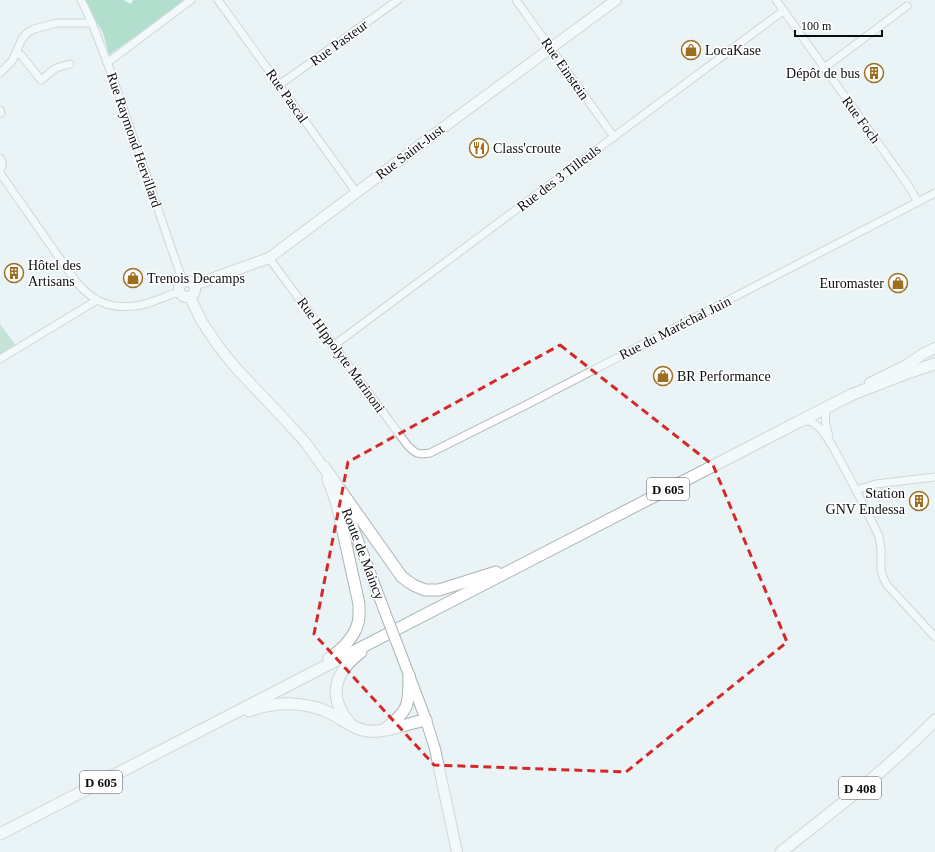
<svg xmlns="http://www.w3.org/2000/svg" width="935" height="852" font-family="'Times New Roman',serif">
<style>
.green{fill:#94cfaf}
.forest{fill:#6fc59a}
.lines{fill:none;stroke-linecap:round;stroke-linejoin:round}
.street-casing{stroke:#aab4b6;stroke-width:9}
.secondary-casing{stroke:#aab4b6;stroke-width:12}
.primary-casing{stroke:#aab4b6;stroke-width:13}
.street{stroke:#fff;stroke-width:7}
.secondary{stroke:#fff;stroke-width:10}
.primary{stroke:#fff;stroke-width:11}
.secondary-bridge-casing{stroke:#aab4b6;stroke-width:12;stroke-linecap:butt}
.secondary-bridge{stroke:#fff;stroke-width:10}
.marked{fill:none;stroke:#d62828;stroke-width:3;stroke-dasharray:8 5;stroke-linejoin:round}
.labels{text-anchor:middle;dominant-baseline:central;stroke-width:3;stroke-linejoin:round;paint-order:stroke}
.shield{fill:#fff;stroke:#545656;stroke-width:1}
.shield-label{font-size:13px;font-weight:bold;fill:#0a0d0e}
.street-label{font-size:14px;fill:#0a0d0e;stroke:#fff}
.poi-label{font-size:14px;fill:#0a0d0e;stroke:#fff;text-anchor:start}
</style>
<rect width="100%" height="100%" fill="#eaf4f7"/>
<!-- green -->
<polygon class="green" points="0,324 20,351 0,363"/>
<!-- forest -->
<polygon class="forest" points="83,0 123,0 131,4 133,0 186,0 109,55 103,33"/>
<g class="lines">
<!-- street casing -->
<g class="street-casing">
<g id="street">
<path d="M81,0C93,22 100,45 109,67L183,282"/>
<polyline points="218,0 356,192"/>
<polyline points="516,0 614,137"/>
<polyline points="776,0 908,185 918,202"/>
<polyline points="16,53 21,55 41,80 56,68 70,64"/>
<polyline points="107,63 191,0"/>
<polyline points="824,68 907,6"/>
<polyline points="0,73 12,61 22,39 27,33 34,29 57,23 92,23"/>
<polyline points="279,85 398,0"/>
<polyline points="0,110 1,113"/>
<path d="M0,158C3,162 3,166 0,170"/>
<path d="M0,173L77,283C96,304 113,310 141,305C153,303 167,295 179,292"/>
<path d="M269,258L408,446C416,454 419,455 430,453L526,405L935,193"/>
<polyline points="334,345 345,337 783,11"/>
<polyline points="0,359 97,300"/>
<path d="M827,407C824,417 825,426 829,436"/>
<polyline points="802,420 812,422 821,429 833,447 856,490 879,536 881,549 881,570 883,577 887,585 935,637"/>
<polyline points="856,490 876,484 935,477"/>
</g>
</g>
<!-- secondary casing -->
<g class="secondary-casing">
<g id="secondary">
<circle cx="187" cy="289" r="8"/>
<polyline points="194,285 269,258 460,115 616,0"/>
<polyline points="190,297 202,322 219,347 235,367 286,421 305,442 328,474"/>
<polyline points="870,383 905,366 923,354 935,348"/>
<polyline points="341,495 383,607"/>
<polyline points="401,654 426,720 435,749 457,852"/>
</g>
</g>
<!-- primary casing -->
<g class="primary-casing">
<g id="primary">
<polyline points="324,467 402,577 413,585 425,590 439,590 496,572"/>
<path d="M328,479L337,504L359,604C359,609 359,613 359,617C358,634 342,650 329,658"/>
<path d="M249,711C275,701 307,701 332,714C344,720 355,730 368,731C386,733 408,723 426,720"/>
<path d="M349,722C345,717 341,712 339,706C330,684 344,665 361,652"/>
<path d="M385,729C410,710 409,704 409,675"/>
<polyline points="0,834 802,420 851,395 910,372 935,364"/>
<path d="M781,852C834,810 888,769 935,720"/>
</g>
</g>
<!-- street -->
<use href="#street" class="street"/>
<!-- secondary -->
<use href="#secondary" class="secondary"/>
<!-- primary -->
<use href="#primary" class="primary"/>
<!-- secondary-bridge casing -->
<g class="secondary-bridge-casing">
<polyline id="secondary-bridge" points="383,607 401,654"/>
</g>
<!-- secondary-bridge -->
<use href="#secondary-bridge" class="secondary-bridge"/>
</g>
<!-- marked area -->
<path d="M0 0H935V852H0ZM560,345L713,465L787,642L626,772L434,765L314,634L348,462Z" fill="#eaf4f7" fill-opacity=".55" fill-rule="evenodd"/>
<path class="marked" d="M560,345L713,465L787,642L626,772L434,765L314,634L348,462Z"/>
<!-- icons -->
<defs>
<g id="shop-ring" transform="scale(1)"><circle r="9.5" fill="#fff" stroke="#9d6e20" stroke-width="1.5"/><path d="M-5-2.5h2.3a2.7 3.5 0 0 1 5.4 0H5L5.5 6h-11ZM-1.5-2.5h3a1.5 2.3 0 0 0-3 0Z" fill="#9d6e20"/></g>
<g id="building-ring" transform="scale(1)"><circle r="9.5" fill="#fff" stroke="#9d6e20" stroke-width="1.5"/><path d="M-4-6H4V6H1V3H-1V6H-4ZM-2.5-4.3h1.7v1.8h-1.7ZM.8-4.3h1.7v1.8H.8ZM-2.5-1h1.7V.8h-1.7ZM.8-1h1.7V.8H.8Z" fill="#9d6e20"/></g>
<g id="restaurant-ring" transform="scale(1)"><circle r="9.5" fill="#fff" stroke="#9d6e20" stroke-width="1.5"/><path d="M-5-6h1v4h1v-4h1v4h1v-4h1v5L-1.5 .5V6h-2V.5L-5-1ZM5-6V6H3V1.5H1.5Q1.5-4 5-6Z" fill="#9d6e20"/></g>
</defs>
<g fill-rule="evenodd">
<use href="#shop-ring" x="691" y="50"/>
<use href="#building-ring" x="874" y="73"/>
<use href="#restaurant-ring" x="479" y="148"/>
<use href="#building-ring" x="14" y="273"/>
<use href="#shop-ring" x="133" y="278"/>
<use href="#shop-ring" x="898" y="283"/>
<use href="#shop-ring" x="663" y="376"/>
<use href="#building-ring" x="919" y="501"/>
</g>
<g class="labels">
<!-- shield labels -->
<g class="shield">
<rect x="647" y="478" width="42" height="22" rx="3"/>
<rect x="80" y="771" width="42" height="22" rx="3"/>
<rect x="839" y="777" width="42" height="22" rx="3"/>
</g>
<g class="shield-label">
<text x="668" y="489">D 605</text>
<text x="101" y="782">D 605</text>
<text x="860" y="788">D 408</text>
</g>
<!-- street labels -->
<g class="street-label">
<text transform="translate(339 43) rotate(-36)">Rue Pasteur</text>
<text transform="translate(565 69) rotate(55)">Rue Einstein</text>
<text transform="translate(287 96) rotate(55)">Rue Pascal</text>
<text transform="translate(861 120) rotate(54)">Rue Foch</text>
<text transform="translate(134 140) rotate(71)">Rue Raymond Hervillard</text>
<text transform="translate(410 152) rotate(-37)">Rue Saint-Just</text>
<text transform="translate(559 178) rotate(-37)">Rue des 3 Tilleuls</text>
<text transform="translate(675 328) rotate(-27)">Rue du Maréchal Juin</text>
<text transform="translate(341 355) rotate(54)">Rue HIppolyte Marinoni</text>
<text transform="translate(363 554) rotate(69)">Route de Maincy</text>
</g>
<!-- poi labels -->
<g class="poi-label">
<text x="705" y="50">LocaKase</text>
<text x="860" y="73" text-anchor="end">Dépôt de bus</text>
<text x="493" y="148">Class'croute</text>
<text x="28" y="265">Hôtel des<tspan x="28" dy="16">Artisans</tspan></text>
<text x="147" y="278">Trenois Decamps</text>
<text x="884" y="283" text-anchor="end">Euromaster</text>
<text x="677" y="376">BR Performance</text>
<text x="905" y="493" text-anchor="end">Station<tspan x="905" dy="16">GNV Endessa</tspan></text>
</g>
</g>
<!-- scale -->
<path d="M795 30v6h87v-6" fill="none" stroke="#0a0d0e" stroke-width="2"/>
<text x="801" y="30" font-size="12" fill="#0a0d0e" stroke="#ffffff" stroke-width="3" paint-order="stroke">100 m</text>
</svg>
